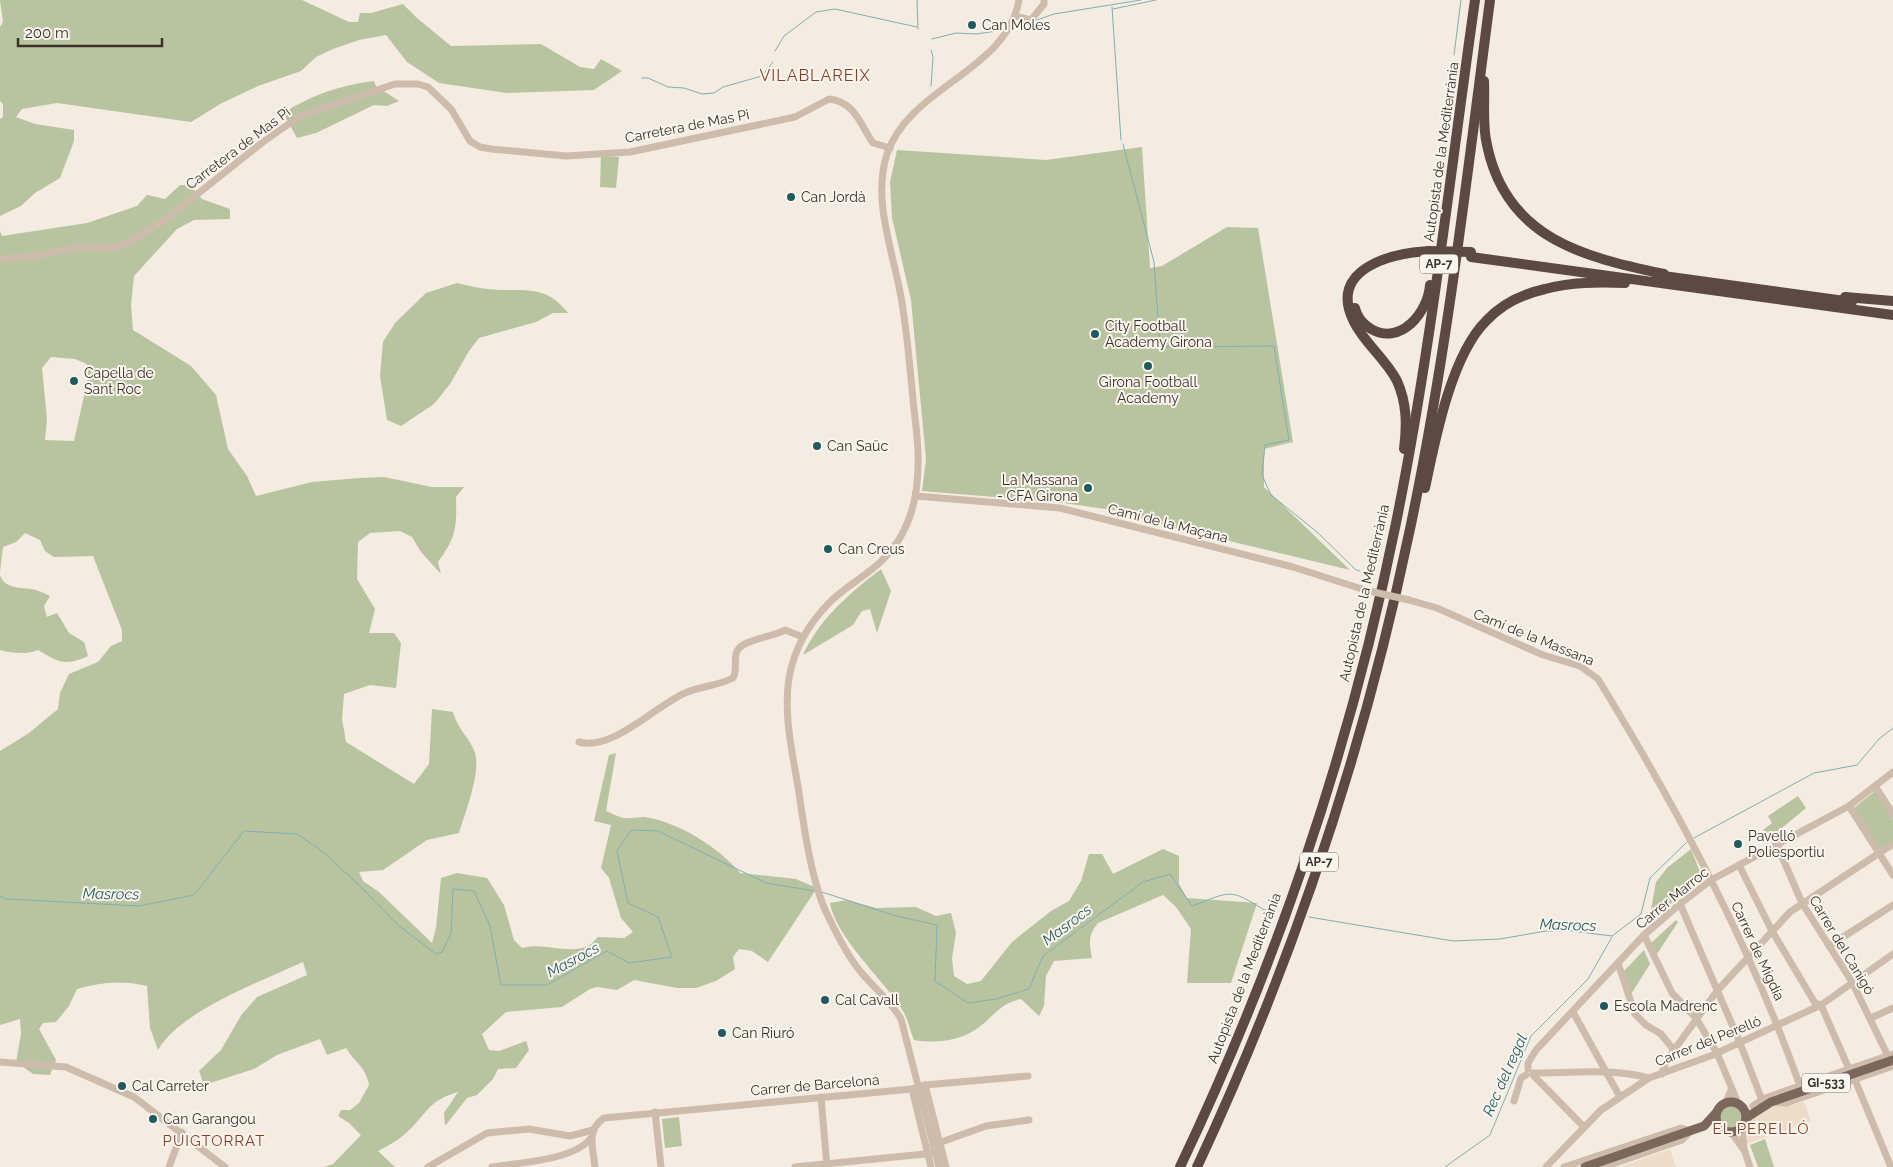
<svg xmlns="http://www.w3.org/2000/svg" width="1893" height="1167" font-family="Raleway,sans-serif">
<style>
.green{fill:#b8c4a0;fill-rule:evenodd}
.plaza{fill:#ecdcc8}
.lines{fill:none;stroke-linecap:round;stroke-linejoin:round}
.stream{stroke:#7fb0b2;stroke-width:1}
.minor{stroke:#cdbbac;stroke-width:7}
.major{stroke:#7d675c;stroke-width:9}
.highway{stroke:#5c4a42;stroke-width:10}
.minor-bridge{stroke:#cdbbac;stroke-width:7}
.highway-bridge{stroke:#5c4a42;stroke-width:10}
.poi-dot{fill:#1f5a5e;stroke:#fbf5ee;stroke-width:2}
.labels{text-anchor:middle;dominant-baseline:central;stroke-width:4;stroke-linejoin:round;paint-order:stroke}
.shield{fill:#fbf5ee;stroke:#756b66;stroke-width:1}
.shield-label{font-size:12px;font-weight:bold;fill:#3b302b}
.poi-label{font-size:14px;fill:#3b302b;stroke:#fbf5ee;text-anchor:start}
.street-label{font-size:14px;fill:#3b302b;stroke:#fbf5ee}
.water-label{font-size:15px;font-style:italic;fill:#1f5a5e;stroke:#fbf5ee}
.neighbourhood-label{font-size:15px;letter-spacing:1px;fill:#8c3b22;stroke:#fbf5ee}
.quarter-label{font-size:16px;letter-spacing:1px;fill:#8c3b22;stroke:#fbf5ee}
</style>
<rect width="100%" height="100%" fill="#f4ebe1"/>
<!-- green -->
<g class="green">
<polygon points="0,0 302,0 349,22 358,22 360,13 371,13 403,4 417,18 451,46 541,44 580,67 594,69 601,59 622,71 594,90 507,93 439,83 407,62 386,35 359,40 333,49 316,57 301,71 258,86 222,103 191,122 57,103 22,109 16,117 35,124 74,130 74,141 60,178 35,193 21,206 0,216 0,119 3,117 3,104 0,101 0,27 3,22"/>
<path d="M374,81L376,86L399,101L387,106L374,105L316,133L297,138L283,113C312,95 340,85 374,81Z"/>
<polygon points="1142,147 1150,268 1162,266 1227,227 1258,228 1293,442 1264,449 1264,487 1350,570 1167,526 1120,511 1056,502 922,491 926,459 911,300 892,218 890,182 897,150 1046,160"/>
<polygon points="601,156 619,157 616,188 600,187"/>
<path d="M180,185H190L202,199L230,209V219L194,220L177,229L134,276L131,305L133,330L191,366L216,395L228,449L247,476L256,496L312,482L359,478L384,477L432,487H464L456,497C457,527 456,538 438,562L441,574L421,552L412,537L400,531L370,533L358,542L357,579L375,609L369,633H394L401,643L396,688L370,685L344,694L342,719L346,742L414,784L429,764L432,709L453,712C458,730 470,738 475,753C481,773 465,813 459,833L427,840L383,870L359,872L363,881L379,892L432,943L436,928L441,878L457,873L487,878L504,905L514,940L522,948C543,942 564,954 586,947C590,946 595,940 598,937L624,938L633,932L621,918L609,878L601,868L611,825L594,821L609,755L616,753L606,811C611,813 618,817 624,818C630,819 637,817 644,817C677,821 720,848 740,873L796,879L817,888L768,962L752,951L739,949L733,957L735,969L716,981L696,988H677L634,980L617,990L597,987L590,989L562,1007L506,1012L482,1034L489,1050L499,1051L526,1041L529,1050L516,1068L498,1069L493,1079L477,1095L467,1098L445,1126L444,1113L458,1092C434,1099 431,1106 415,1124C405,1136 392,1144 378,1151L395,1167H324L333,1164L361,1135L349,1123L338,1116L341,1110H350L359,1103L369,1085C366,1067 356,1064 346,1048L327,1055L320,1039L277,1055L254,1069L204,1085L199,1071L221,1050L242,1014L257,997L307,975L303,962C262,981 180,1011 158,1050L150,1028L147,986C122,980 101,982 77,989L69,1006L56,1022L43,1023L39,1029L56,1060L50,1075L33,1074L16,1062L21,1034L20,1019L0,1025V751L29,733L58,709L60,693L69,674L98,662L111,646L122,641V630L93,556L54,557L45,551L40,540L25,533L16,542L3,547L0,572V231L2,236L87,223L137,206L147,195L165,199ZM51,357L75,359L87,364L88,380L83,384L84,396L74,441L45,440L47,419L42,368Z"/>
<path d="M457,283C467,285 477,288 488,289C521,293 544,282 568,313H553L536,322L479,338L469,351L450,384L434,404L401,426L387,420L380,376L383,342L395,323L426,293Z"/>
<path d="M881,569L891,591L877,633L870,609L862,611L853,625L803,655C820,618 849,594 881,569Z"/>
<path d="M0,575C5,589 18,587 31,589C37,590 44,593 50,596L44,606L47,617L57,613L69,633L84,642L88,656C65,666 60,663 38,650C26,655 12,653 0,650Z"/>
<polygon points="1875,791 1893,819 1893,841 1880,849 1854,808"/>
<polygon points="1798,796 1806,808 1771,837 1763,830 1772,823 1768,816"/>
<path d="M1163,849L1179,856V884L1187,898L1257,903L1231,983H1187L1191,929L1176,907L1163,895L1098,923C1088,935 1089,943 1092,958L1054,961L1046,976L1044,1006L1039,1016L1021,999C1002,1003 997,1012 983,1024C963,1041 939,1044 914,1040C910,1031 908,1019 903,1011C884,980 836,938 830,903L847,900L876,908L916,907L936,916L951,913L956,933L952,958L954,976L967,984L981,981L1012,942L1051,911L1069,901L1081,881L1089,854H1102L1113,874Z"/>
<polygon points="1691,849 1702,877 1655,917 1650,915 1656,882 1667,868"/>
<polygon points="1676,920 1678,922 1657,954 1651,943"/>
<polygon points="1644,950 1650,964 1631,994 1624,971"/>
<circle cx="1731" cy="1117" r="11"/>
<polygon points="679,1117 682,1146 665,1148 662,1119"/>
<polygon points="1765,1139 1774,1167 1758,1167 1750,1145"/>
</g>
<!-- plaza -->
<g class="plaza">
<polygon points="1804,1102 1811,1121 1746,1144 1747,1125 1752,1117 1769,1106 1785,1106"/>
<polygon points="1670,1149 1676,1167 1620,1167"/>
</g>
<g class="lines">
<!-- stream -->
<g class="stream">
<polyline points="917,0 918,29"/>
<polyline points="1112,7 1121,140"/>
<polyline points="1113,9 1156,0"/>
<polyline points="1034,21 1054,14 1141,0"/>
<polyline points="1017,27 1022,25"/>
<polyline points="932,39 956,33 976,34 997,31"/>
<polyline points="931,50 933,57 931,86"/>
<polyline points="775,51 784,36 816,12 835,9 917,27"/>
<polyline points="1454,55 1461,0"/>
<polyline points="642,78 648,78 668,87 684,88 702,94 714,93 723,87 762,76 773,62"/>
<polyline points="1123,144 1154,262 1160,345 1167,347 1274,346 1289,440 1265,445 1262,475 1271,495 1317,532 1356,570 1360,571"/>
<polyline points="1694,838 1814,773 1857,765 1879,739 1893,728"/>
<path d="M822,892L896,916L937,925L935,981L968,1003L996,999L1029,989L1043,956L1143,882L1170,874L1192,906C1231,892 1228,887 1264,910L1278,908"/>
<polyline points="0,896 7,899 139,906 194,895 244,831 297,834 322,851 359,885 399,926 436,954 442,952 451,933 453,889 474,891 490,926 501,985 547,985 607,951 629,963 672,957 658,917 628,903 617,851 631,830 658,831 766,883 815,891"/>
<polyline points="1309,917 1453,941 1500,939 1546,931 1572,931 1612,936 1641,914 1650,878 1688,841"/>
<polyline points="1445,1167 1490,1135 1531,1036 1588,979 1612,937"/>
</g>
<!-- minor -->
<g class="minor">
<polyline points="1015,16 1031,20 1044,4 1044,0"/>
<path d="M0,259L36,256L78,247L112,248L123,245L166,219L263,142L300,116L395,84H418L428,87L451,109L470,141L480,147L491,149L566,156L630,152L795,117L829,99C855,102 860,124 873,143L890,148"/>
<polyline points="916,496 1060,508 1293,567 1365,590"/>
<path d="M1409,600L1437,608L1543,655L1580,666L1598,679C1677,808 1749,942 1800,1086"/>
<path d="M579,742C613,751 655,706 685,693C700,686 718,686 733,678C738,670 733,660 737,651C743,639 774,637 785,630L803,637"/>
<polyline points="1875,786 1893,814"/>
<polyline points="1849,806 1893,875"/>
<polyline points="1777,845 1802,903 1852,982 1888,1056"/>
<polyline points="1739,865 1772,931 1815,1003 1821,1005 1849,1069"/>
<polyline points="1680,904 1740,1043 1762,1100"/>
<polyline points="1644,935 1672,993 1696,1018 1717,1053 1738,1103"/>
<polyline points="1829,946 1893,905"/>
<polyline points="1618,963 1635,1014 1646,1025 1661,1034 1674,1050"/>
<polyline points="1573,1012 1620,1097"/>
<polyline points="1871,1018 1893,1008"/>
<polyline points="0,1062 66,1067 134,1097 225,1167"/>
<polyline points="1528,1069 1528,1063 1536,1050 1644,935 1680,904 1711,880 1849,806 1893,772"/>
<path d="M1533,1073C1570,1073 1613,1068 1649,1078"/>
<polyline points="1662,1074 1666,1061 1717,991 1790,912 1893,844"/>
<polyline points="1533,1075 1583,1126"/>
<polyline points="1855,1080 1891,1167"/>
<polyline points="925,1085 946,1167"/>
<polyline points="912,1089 931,1167"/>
<polyline points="821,1097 827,1167"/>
<polyline points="1514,1101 1521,1078 1526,1075"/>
<polyline points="1726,1102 1731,1090"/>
<polyline points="1774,1102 1786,1103 1893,1066"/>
<polyline points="1753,1106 1765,1098 1893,1054"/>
<polyline points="655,1112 661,1167"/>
<polyline points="1742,1128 1744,1149 1750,1167"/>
<polyline points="1731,1132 1743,1149"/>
<polyline points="933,1145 986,1126 1029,1120"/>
<polyline points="169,1167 182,1132"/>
<polyline points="428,1167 487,1133 529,1129 570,1136 593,1130"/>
<path d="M492,1167C518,1163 574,1160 590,1139"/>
<path d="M595,1167C593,1148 586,1130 604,1118L912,1089L925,1085L1028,1076"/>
<polyline points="795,1167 935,1153"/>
<path d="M939,1167L901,1019C890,1000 874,988 860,971C847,955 837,935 828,916C812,885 804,828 799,793C793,755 783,716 789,678C794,649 809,623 830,602C842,590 857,581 871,570C905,544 918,506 918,464C919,443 915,421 913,400C910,366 907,331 901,297C893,251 872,200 887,154C910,86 1007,71 1019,0"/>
<polyline points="1546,1167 1601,1110 1649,1078 1713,1055 1821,1005 1893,954"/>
<polyline points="1564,1167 1681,1128 1690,1131"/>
<polyline points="1604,1167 1682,1140 1689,1133"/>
</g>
<!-- major -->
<g class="major">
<circle cx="1731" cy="1117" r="15"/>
<polyline points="1746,1118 1771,1102 1893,1060"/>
<polyline points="1585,1167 1704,1126 1716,1113"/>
</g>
<!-- highway -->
<g class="highway">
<path d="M1484,81C1485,102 1482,125 1487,145C1506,238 1583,257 1664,274"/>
<polyline points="1471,257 1893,315"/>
<polyline points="1656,275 1852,302"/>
<polyline points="1845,297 1893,301"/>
<path d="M1355,308C1357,317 1363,324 1371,329C1401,346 1428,312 1430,285"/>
<path d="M1404,449C1407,425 1407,403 1397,381C1386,359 1365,344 1354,322C1327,269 1391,253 1429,251"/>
<path d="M1425,488C1435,440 1451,356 1486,321C1501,305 1523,294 1545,289C1571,282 1598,282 1625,283"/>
<path d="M1180,1167C1277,963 1351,745 1396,523C1431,350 1450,175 1475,0"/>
<path d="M1197,1167C1292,964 1364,749 1410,529C1447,354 1467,176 1490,0"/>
</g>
<!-- minor-bridge -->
<polyline class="minor-bridge" points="1365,590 1409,600"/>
<!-- highway-bridge -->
<polyline class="highway-bridge" points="1429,251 1471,252"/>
</g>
<!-- markers -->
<g class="poi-dot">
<circle cx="972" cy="25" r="5"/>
<circle cx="791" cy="197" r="5"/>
<circle cx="1095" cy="334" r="5"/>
<circle cx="1148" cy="366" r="5"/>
<circle cx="74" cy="381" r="5"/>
<circle cx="817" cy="446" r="5"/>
<circle cx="1088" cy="488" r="5"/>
<circle cx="828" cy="549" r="5"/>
<circle cx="1738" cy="844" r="5"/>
<circle cx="825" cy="1000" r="5"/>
<circle cx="1604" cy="1006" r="5"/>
<circle cx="722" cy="1033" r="5"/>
<circle cx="122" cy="1086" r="5"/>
<circle cx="153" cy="1119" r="5"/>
</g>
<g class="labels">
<!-- shield labels -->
<g class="shield">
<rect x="1420" y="254.5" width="38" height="19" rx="4"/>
<rect x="1300" y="852.5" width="38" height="19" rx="4"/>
<rect x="1802" y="1073.5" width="48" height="19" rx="4"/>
</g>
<g class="shield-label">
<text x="1439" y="264">AP-7</text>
<text x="1319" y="862">AP-7</text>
<text x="1826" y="1083">GI-533</text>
</g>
<!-- poi labels -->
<g class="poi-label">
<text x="982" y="25">Can Moles</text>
<text x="801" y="197">Can Jordà</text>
<text x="1105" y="326">City Football<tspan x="1105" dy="16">Academy Girona</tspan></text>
<text x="84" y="373">Capella de<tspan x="84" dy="16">Sant Roc</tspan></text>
<text x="1148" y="382" text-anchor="middle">Girona Football<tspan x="1148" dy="16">Academy</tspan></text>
<text x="827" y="446">Can Saüc</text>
<text x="1078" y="480" text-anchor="end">La Massana<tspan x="1078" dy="16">- CFA Girona</tspan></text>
<text x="838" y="549">Can Creus</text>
<text x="1748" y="836">Pavelló<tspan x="1748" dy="16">Poliesportiu</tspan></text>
<text x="835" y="1000">Cal Cavall</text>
<text x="1614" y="1006">Escola Madrenc</text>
<text x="732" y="1033">Can Riuró</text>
<text x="132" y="1086">Cal Carreter</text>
<text x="163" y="1119">Can Garangou</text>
</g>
<!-- street labels -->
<g class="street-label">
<text transform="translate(687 126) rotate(-11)">Carretera de Mas Pi</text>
<text transform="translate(238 148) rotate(-37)">Carretera de Mas Pi</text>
<text transform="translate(1441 152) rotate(-82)">Autopista de la Mediterrània</text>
<text transform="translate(1168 523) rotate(14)">Camí de la Maçana</text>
<text transform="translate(1364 593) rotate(-77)">Autopista de la Mediterrània</text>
<text transform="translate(1534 637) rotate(22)">Camí de la Massana</text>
<text transform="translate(1672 898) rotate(-39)">Carrer Marroc</text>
<text transform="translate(1842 945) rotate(59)">Carrer del Canigó</text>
<text transform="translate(1758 951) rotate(65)">Carrer de Migdia</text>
<text transform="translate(1244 978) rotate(-69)">Autopista de la Mediterrània</text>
<text transform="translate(1708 1041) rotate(-22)">Carrer del Perelló</text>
<text transform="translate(815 1085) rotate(-5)">Carrer de Barcelona</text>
</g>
<!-- water labels -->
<g class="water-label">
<text transform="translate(111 894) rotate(1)">Masrocs</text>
<text transform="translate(1067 925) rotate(-37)">Masrocs</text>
<text transform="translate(1568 925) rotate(2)">Masrocs</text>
<text transform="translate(573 960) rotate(-28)">Masrocs</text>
<text transform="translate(1505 1075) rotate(-66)">Rec del regal</text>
</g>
<!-- neighbourhood labels -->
<g class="neighbourhood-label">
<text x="1761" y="1129">EL PERELLÓ</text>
<text x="214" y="1141">PUIGTORRAT</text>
</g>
<!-- quarter labels -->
<g class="quarter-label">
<text x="815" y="75">VILABLAREIX</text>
</g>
</g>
<!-- scale -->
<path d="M18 38v8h144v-8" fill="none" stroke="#3b302b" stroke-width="2.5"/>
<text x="25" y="38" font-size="15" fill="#3b302b" stroke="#fbf5ee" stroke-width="4" paint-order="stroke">200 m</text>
</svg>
